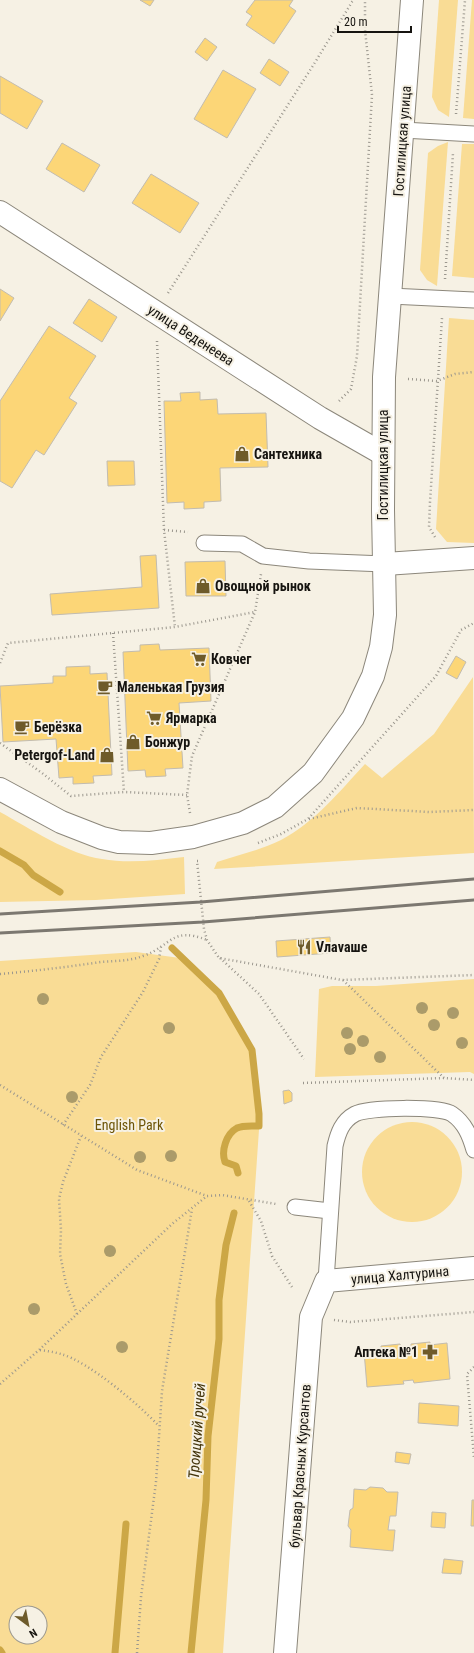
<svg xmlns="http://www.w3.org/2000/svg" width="474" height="1653" font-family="'Roboto Condensed',sans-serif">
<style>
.green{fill:#f9dc95;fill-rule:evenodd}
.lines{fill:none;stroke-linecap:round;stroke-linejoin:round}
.stream{stroke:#cca746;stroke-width:7}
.building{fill:#fcd677;stroke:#c2bcb0}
.lane-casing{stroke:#8c877b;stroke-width:17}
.street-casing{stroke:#8c877b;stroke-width:24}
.secondary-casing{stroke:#8c877b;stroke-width:24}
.path{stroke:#9b978e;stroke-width:2.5;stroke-dasharray:1 3;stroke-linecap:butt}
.lane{stroke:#fff;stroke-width:15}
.street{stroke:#fff;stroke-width:22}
.secondary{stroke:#fff;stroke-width:22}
.rail{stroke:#7c7870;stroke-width:3}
.tree{fill:#ab9b6a}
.labels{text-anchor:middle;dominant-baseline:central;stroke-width:4;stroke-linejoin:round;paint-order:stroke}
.street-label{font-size:14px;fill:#161410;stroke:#f6f1e4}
.poi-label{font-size:14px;font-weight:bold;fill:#161410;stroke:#f6f1e4;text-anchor:start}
.park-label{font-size:14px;fill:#6d5406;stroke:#f6f1e4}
.water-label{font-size:15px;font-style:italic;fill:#43340a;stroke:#f6f1e4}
</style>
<rect width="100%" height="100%" fill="#f6f1e4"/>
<!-- green -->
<g class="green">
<polygon points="439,0 458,0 449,117 438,110 432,97"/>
<polygon points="472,0 474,0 474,119 463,118"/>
<polygon points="448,142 437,286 427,280 420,270 428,153 438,146"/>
<polygon points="462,144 474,144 474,278 452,276"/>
<polygon points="449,318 474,320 474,543 447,542 436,529"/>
<path d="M473,677L474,853L214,869L217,862C238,855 261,850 281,840C315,822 339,792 365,764L382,778L434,734Z"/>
<path d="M0,812C29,828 70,855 102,859C129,864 157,860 184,857L185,894L96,900L0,902Z"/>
<path d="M136,952L180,958L219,993L252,1050L260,1115L223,1653H0V961ZM16,1613H40V1637H16Z"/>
<polygon points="474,979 474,1074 470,1072 315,1077 319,989 332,986 376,986"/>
<circle cx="412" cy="1172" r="50"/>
</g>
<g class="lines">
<!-- stream -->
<g class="stream">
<polyline points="0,851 24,865 33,875 60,892"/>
<path d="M172,948L219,993L252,1050L259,1114V1126C252,1126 243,1125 237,1128C226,1134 221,1151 225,1162L236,1166L238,1173"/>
<polyline points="0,1650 2,1653"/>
<polyline points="115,1653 126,1524"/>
<polyline points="191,1653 206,1500 208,1436 219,1339 219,1300 226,1245 234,1213"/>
</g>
</g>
<!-- building -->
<g class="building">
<polygon points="140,0 154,0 150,6"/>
<polygon points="255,0 293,0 289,6 296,11 274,44 246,25 252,16 246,12"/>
<polygon points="205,38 217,47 207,61 195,52"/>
<polygon points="269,59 289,72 280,86 260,73"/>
<polygon points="223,70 256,89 227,138 194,119"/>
<polygon points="0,76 43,101 27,129 0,113"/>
<polygon points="62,143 100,165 84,192 46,169"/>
<polygon points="151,174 199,203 180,233 132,203"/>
<polygon points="0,289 14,298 0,321"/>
<polygon points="89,299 117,317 102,342 73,323"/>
<polygon points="49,326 96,356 69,398 77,403 44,455 36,450 12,488 0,481 0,401"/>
<polygon points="200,392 200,400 217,399 218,414 266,413 268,467 220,468 221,501 204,502 204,508 184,509 184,502 167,503 164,401 181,401 180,393"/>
<polygon points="107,461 134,461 135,485 108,486"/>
<polygon points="156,555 159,608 52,615 50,594 142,587 140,556"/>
<polygon points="225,561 226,596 186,596 185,562"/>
<polygon points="159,644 160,650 209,648 211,701 179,703 183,768 165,769 166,776 146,777 145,770 128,771 123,652 140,651 140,645"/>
<polygon points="456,656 466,662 457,679 446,673"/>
<polygon points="90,666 90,674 107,673 112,775 93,776 94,783 73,784 73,777 59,778 56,739 3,742 0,686 53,683 53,676 66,676 66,667"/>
<polygon points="330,937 331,953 277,957 276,941"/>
<polygon points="289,1090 292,1093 292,1101 284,1104 283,1091"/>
<polygon points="430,1342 430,1345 447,1343 450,1379 414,1383 413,1380 403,1381 404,1384 367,1387 364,1351 381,1349 381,1346 400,1344 401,1348 411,1346 411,1344"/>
<polygon points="419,1403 459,1406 458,1426 418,1423"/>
<polygon points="396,1452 411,1454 409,1464 395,1462"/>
<polygon points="370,1487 383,1488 387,1492 398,1492 396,1516 390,1516 388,1530 395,1530 393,1551 350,1547 351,1530 348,1526 350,1510 353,1508 354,1489 366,1490"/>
<polygon points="472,1500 474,1500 474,1526 471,1526"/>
<polygon points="432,1512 446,1513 445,1528 431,1527"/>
<polygon points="444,1559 463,1561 461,1574 442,1573"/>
</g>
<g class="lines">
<!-- lane casing -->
<g class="lane-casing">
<g id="lane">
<polyline points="403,130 474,134"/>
<polyline points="390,296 474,300"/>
<polyline points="204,543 242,544 263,556 309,561 385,564"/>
<polyline points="295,1207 330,1211"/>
<path d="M326,1281L335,1146C338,1133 342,1121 355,1114C368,1107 440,1106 452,1114C465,1123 470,1136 474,1150"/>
</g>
</g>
<!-- street casing -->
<g class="street-casing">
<g id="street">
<polyline points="0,212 320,418 383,454"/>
<polyline points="385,564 474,558"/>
</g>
</g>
<!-- secondary casing -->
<g class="secondary-casing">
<g id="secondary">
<polyline points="0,789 61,822 102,838 119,842 151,843 193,837 243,823 275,807 313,773 353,718 373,676 381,647 385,615 383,510 384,377 412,0"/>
<polyline points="285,1653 311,1317 326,1281 474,1268"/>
</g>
</g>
<!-- path -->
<g class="path">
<polyline points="456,114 465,0"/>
<polyline points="445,279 453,153"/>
<polyline points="168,293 314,64 352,2 355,0"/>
<polyline points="157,341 164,530 175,627"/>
<polyline points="408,379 437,381 455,374 474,372"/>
<polyline points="339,401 351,389 357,356 372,95 365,30 365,0"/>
<polyline points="164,530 188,532"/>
<polyline points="435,537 429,527 430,502 442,318"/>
<polyline points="113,633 124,792"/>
<polyline points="0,663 8,643 175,627 255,612"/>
<polyline points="0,743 42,773 71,796 124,792 187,795"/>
<polyline points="190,813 187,795 192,756 255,612 261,574"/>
<polyline points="309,819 357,808 429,812 474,810"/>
<polyline points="258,843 281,834 308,819 436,676 461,630 474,623"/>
<polyline points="198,861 197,861 204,929 207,940 219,958 342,980 474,975"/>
<polyline points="220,958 259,994 304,1059"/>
<path d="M0,974C34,971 67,967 101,962C115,961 130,961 143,956C172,946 171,926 207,940"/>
<polyline points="343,980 444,1078"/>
<polyline points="303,1083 444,1078 474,1080"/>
<polyline points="0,1085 137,1170 207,1196 222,1195 276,1204"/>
<polyline points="63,1125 90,1085 101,1057 143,992 159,959 161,947"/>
<polyline points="249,1201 261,1221 272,1256 292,1287"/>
<polyline points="77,1314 66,1284 60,1254 61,1230 59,1199 63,1182 81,1136"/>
<polyline points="334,1320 350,1322 474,1312"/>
<path d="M40,1350C47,1351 54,1352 61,1354C89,1362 137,1403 158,1425"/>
<polyline points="474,1367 467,1374 474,1458"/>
<polyline points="0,1384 39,1350 172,1224 207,1196"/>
<polyline points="137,1653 141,1597 156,1482 162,1391 192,1209"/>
</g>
<!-- lane -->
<use href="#lane" class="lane"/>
<!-- street -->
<use href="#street" class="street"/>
<!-- secondary -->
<use href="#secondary" class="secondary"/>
<!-- rail -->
<g class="rail">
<polyline points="0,914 201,902 474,879"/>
<polyline points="0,933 203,922 474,900"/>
</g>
</g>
<!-- trees -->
<g class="tree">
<circle cx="43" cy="999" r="6"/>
<circle cx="422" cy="1008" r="6"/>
<circle cx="453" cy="1013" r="6"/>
<circle cx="434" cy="1025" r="6"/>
<circle cx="169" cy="1028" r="6"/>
<circle cx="347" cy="1033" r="6"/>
<circle cx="363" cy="1041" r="6"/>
<circle cx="462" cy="1043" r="6"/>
<circle cx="350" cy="1049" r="6"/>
<circle cx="380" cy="1057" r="6"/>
<circle cx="72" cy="1097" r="6"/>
<circle cx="171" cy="1156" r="6"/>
<circle cx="140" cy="1157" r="6"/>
<circle cx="110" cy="1251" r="6"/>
<circle cx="34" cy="1309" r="6"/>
<circle cx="122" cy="1347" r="6"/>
</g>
<!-- icons -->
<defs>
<g id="shop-bare" transform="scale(1.2)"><path d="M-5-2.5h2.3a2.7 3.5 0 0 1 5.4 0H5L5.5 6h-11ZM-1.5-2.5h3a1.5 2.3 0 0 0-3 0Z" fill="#6e5b2a" stroke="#f6f1e4" stroke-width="2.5" paint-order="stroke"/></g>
<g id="supermarket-bare" transform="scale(1.2)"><path d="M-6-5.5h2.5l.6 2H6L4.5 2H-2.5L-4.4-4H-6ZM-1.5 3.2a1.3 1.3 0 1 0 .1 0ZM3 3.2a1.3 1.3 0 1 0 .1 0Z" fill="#6e5b2a" stroke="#f6f1e4" stroke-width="2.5" paint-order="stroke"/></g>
<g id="cafe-bare" transform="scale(1.2)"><path d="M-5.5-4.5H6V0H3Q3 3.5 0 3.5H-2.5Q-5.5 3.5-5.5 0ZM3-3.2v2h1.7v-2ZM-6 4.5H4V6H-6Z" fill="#6e5b2a" stroke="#f6f1e4" stroke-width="2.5" paint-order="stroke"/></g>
<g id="restaurant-bare" transform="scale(1.2)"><path d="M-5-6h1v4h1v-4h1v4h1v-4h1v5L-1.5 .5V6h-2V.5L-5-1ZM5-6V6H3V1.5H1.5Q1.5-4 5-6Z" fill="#6e5b2a" stroke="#f6f1e4" stroke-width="2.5" paint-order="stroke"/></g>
<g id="pharmacy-bare" transform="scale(1.2)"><path d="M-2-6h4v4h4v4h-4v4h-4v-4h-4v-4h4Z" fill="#6e5b2a" stroke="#f6f1e4" stroke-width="2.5" paint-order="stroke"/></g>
</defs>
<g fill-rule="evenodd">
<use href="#shop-bare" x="242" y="454"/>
<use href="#shop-bare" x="203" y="586"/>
<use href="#supermarket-bare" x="199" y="659"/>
<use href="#cafe-bare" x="105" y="687"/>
<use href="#supermarket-bare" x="154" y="718"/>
<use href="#cafe-bare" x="22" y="727"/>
<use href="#shop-bare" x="133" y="742"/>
<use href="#shop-bare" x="107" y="755"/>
<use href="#restaurant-bare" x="304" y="947"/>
<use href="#pharmacy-bare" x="430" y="1352"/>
</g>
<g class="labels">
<!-- street labels -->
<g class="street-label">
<text transform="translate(402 141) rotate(-86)">Гостилицкая улица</text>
<text transform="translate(191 335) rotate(33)">улица Веденеева</text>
<text transform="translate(383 465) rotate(-90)">Гостилицкая улица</text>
<text transform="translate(400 1275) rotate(-5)">улица Халтурина</text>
<text transform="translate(300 1466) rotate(-86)">бульвар Красных Курсантов</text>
</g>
<!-- poi labels -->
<g class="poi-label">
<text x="254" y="454">Сантехника</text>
<text x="215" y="586">Овощной рынок</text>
<text x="211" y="659">Ковчег</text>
<text x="117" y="687">Маленькая Грузия</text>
<text x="166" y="718">Ярмарка</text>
<text x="34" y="727">Берёзка</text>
<text x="145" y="742">Бонжур</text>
<text x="95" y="755" text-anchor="end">Petergof-Land</text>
<text x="316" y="947">Vлаvаше</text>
<text x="418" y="1352" text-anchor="end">Аптека №1</text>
</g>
<!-- park labels -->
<g class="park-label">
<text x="129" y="1125">English Park</text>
</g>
<!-- water labels -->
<g class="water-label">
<text transform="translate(197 1431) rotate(-86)">Троицкий ручей</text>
</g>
</g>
<!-- north arrow -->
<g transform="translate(28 1625) rotate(148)"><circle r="19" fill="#f6f1e4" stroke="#9c998f"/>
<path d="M0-3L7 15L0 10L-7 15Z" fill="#6e5b2a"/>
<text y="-6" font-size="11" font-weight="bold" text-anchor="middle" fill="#161410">N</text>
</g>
<!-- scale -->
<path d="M338 26v6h73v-6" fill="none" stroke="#161410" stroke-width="2"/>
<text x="344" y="26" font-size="12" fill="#161410" stroke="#f6f1e4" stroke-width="3" paint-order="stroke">20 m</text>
</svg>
